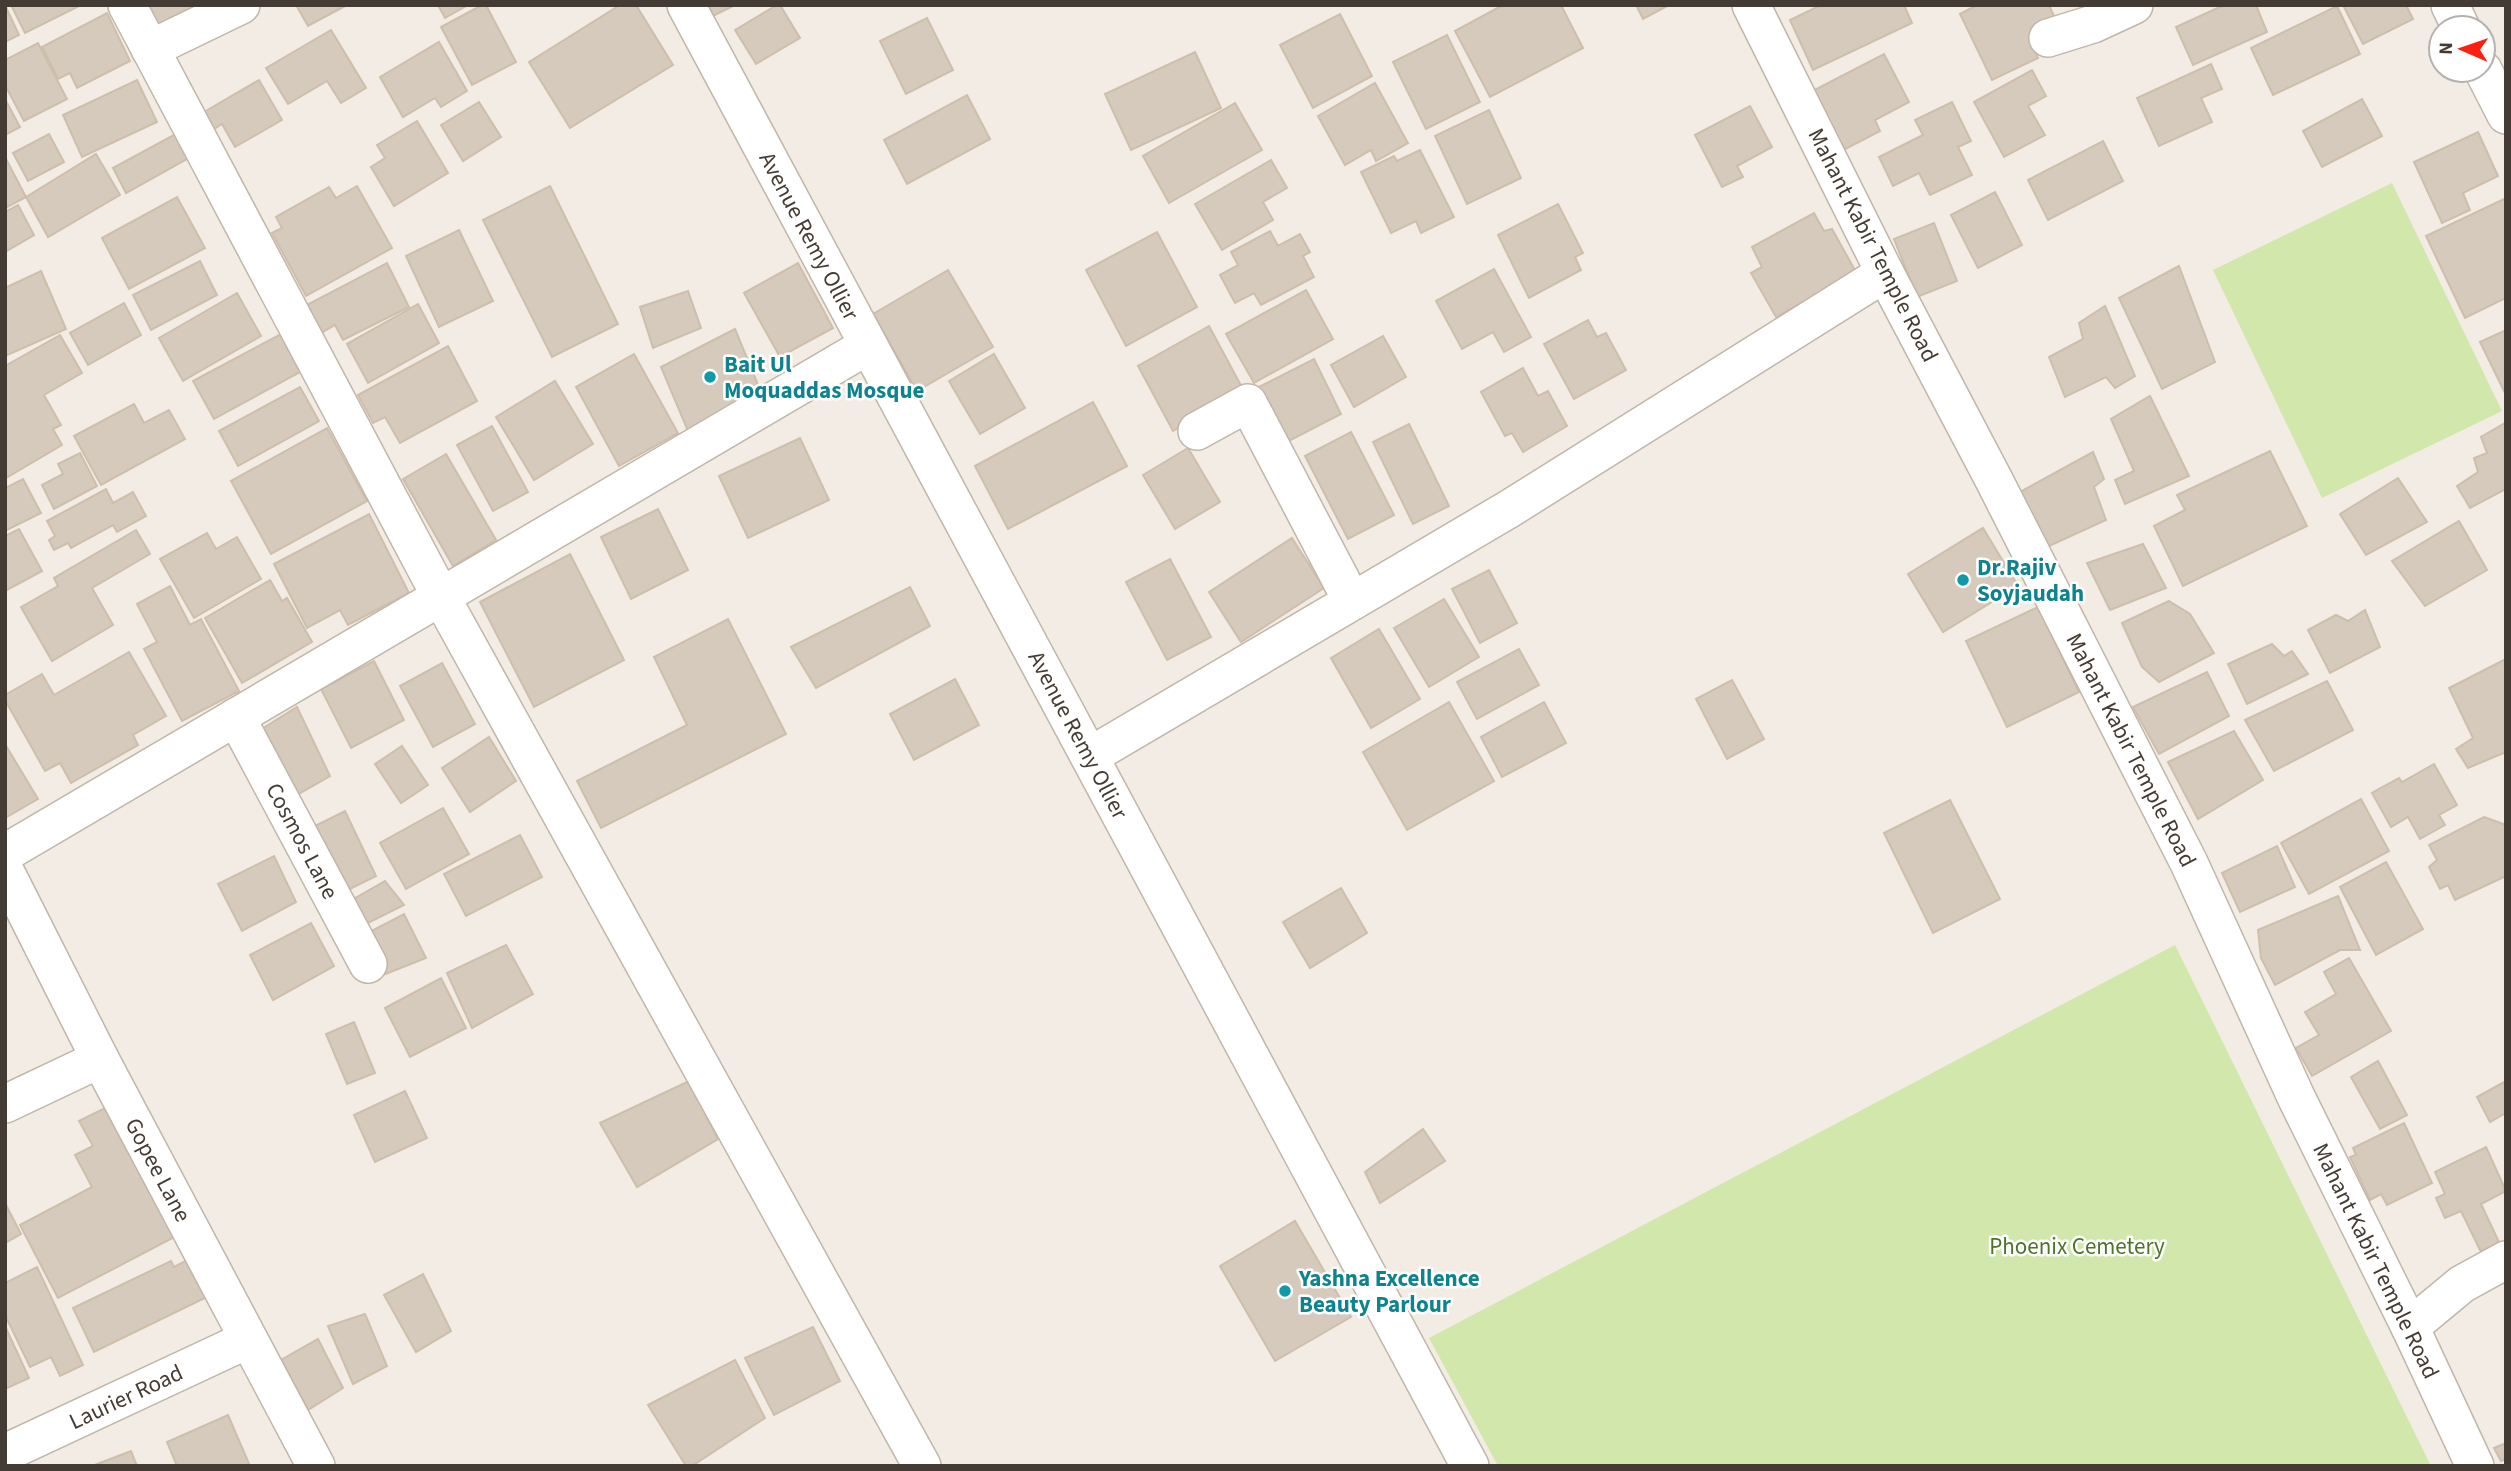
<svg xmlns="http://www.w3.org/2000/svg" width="2511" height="1471" font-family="'Source Sans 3',sans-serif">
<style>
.green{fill:#d1e7ac}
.building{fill:#d6cabc;stroke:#cebeac;stroke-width:2}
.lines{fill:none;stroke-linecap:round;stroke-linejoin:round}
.minor-casing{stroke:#c0b6a9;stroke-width:40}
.minor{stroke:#fff;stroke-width:37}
.culture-dot{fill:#0f9aa8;stroke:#fff;stroke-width:2.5}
.labels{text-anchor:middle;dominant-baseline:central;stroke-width:5;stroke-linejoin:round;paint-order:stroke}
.street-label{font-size:23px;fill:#443c34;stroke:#fff}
.culture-label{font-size:23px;font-weight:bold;fill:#0d838f;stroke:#fff;text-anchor:start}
.park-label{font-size:23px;fill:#4c7528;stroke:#fff}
</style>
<rect width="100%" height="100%" fill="#f2ece4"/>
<!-- green -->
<g class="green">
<polygon points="2392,183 2502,411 2322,498 2213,270"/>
<polygon points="2175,945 2431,1466 1498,1466 1429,1338"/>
</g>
<!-- building -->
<g class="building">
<polygon points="5,5 19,35 5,42"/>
<polygon points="11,5 81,5 25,33"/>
<polygon points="147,5 216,5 161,34"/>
<polygon points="296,5 347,5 308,26"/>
<polygon points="438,5 468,5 445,18"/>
<polygon points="482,5 486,5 516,62 472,85 441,27"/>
<polygon points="620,5 636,5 673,65 570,128 529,62"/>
<polygon points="708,5 735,5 713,16"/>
<polygon points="777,5 780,5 800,38 756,64 735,30"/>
<polygon points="1503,5 1561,5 1583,48 1490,97 1455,31"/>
<polygon points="1636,5 1669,5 1643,19"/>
<polygon points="1821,5 1904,5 1912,23 1813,70 1790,20"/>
<polygon points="1977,5 2049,5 2058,25 2029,39 2038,58 1992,80 1960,14"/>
<polygon points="2224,5 2256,5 2267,32 2193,65 2176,27"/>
<polygon points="2343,5 2406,5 2413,19 2363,44"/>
<polygon points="2337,6 2360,54 2273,95 2251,48"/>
<polygon points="107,13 130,61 77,88 70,73 58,79 42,47"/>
<polygon points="1340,14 1372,76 1313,108 1280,45"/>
<polygon points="927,18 953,70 906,94 880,41"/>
<polygon points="331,30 366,88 341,103 327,81 288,104 266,68"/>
<polygon points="1447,35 1480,102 1426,129 1393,62"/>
<polygon points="439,42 467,91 441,107 435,98 403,117 380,77"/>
<polygon points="38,43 67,99 24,121 5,85 5,60"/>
<polygon points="1195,52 1221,108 1131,150 1105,94"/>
<polygon points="1884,54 1909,102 1875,120 1880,131 1834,155 1803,96"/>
<polygon points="2211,64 2222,89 2201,98 2212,122 2159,146 2137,98"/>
<polygon points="2032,70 2046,96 2028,106 2045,135 2004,157 1974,102"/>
<polygon points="137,80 157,122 82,157 63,115"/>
<polygon points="259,80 282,120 235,147 222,124 214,129 204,112"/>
<polygon points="1375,83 1408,143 1376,161 1371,150 1345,165 1318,116"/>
<polygon points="967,95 990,139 907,184 884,140"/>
<polygon points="5,99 20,127 5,135"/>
<polygon points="2362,99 2382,136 2322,167 2303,131"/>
<polygon points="479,102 501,137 463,161 441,125"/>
<polygon points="1952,102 1971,141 1958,147 1972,175 1930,195 1919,173 1893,186 1879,157 1923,135 1915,120"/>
<polygon points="1235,103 1262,150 1169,203 1143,156"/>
<polygon points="1750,106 1772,147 1737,166 1743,177 1722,187 1695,135"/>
<polygon points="1489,110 1521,178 1467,204 1435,136"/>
<polygon points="417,121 448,173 394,206 371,167 385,158 377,145"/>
<polygon points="181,131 194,155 126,193 113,168"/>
<polygon points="2478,132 2498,176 2463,193 2470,210 2442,223 2414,162"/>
<polygon points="49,134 64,162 28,181 13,153"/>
<polygon points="2103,141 2123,181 2048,220 2028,180"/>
<polygon points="1420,150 1454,217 1421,233 1416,221 1391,233 1361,172 1394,156 1397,161"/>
<polygon points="96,154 120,195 48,237 26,197"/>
<polygon points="5,157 26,197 5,208"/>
<polygon points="1271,160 1287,188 1263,202 1273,220 1222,250 1195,204"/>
<polygon points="357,186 392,248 306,296 272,233 282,228 276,217 329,187 336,198"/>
<polygon points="550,186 618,324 552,357 483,220"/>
<polygon points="1995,192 2022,245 1978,268 1951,215"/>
<polygon points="177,197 205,248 129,289 102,238"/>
<polygon points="2506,198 2506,298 2465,318 2426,236"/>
<polygon points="1558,204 1583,253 1575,257 1581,270 1529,298 1498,235"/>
<polygon points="18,205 34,235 5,252 5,212"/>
<polygon points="1814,213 1824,231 1832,229 1856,272 1776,317 1751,273 1762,267 1752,247"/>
<polygon points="1934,223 1957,281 1917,297 1894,239"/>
<polygon points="459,230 493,301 439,327 406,256"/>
<polygon points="1270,231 1278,246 1300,234 1310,252 1303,256 1314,277 1261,305 1254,293 1235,303 1220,275 1238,265 1231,252"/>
<polygon points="1157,232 1197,307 1126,346 1086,270"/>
<polygon points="200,261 217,295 151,330 133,295"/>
<polygon points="387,263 409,307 343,340 335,325 321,333 307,305"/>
<polygon points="798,263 833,328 780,357 744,293"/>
<polygon points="2179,266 2215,362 2162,389 2119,298"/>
<polygon points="1494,269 1531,337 1504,352 1493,332 1462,349 1436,301"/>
<polygon points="948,270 993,347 917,391 873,314"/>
<polygon points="41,271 66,329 5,356 5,288"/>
<polygon points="1306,290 1333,339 1254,383 1226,334"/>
<polygon points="688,291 701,328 653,348 640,307"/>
<polygon points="237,293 261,336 183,381 159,338"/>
<polygon points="124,303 141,335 88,365 70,333"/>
<polygon points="418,304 439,343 368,383 347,344"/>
<polygon points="2105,306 2135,376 2115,388 2106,377 2065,397 2049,357 2083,339 2079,323"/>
<polygon points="1588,320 1597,337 1606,333 1626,370 1574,399 1544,344"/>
<polygon points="1209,326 1244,391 1173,431 1138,366"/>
<polygon points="735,329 759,387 688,431 661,367"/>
<polygon points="2506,330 2506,395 2480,342"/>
<polygon points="281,334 300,372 214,419 193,381"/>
<polygon points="60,335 82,373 44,395 61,425 53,429 62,445 6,478 5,366"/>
<polygon points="1383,336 1406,377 1354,407 1331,365"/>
<polygon points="448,346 477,401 400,443 385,417 373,423 358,395"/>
<polygon points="634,354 678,433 619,466 576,387"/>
<polygon points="994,354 1025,408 980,434 949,381"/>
<polygon points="1314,359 1341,414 1281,445 1253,390"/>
<polygon points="1523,368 1538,396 1548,391 1567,426 1523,452 1512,433 1505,436 1481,392"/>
<polygon points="555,381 593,444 534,480 496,417"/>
<polygon points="300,387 319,421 238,466 219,431"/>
<polygon points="2150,396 2189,476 2125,504 2115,480 2134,471 2111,419"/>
<polygon points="1093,402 1127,466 1008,529 975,466"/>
<polygon points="134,404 144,423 169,410 185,439 101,485 74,436"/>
<polygon points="2505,423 2506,489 2470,508 2457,486 2478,472 2474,458 2487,453 2481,437"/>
<polygon points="1409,424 1449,506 1413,524 1373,442"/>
<polygon points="492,426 528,492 493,511 457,445"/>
<polygon points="327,428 367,501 271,554 231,481"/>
<polygon points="1351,432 1394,515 1348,539 1305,456"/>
<polygon points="800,438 829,500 748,538 719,476"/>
<polygon points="1188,448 1220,502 1175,529 1143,475"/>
<polygon points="2270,451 2307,526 2183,586 2154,526 2185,510 2177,495"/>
<polygon points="2093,452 2104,479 2094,487 2106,520 2047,547 2020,492"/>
<polygon points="80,453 97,486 54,509 42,485 63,474 58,464"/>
<polygon points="446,454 496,540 453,566 403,479"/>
<polygon points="2398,478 2427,522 2366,555 2340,514"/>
<polygon points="23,479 41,513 5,531 5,488"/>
<polygon points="106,489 113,503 133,492 146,516 117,532 113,525 71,548 68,543 54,550 49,540 55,536 47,521"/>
<polygon points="658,509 688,570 631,599 601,537"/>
<polygon points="369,514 409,593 348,625 340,610 307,628 274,564"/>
<polygon points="2459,521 2487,570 2425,606 2392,561"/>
<polygon points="1983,528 2018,586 1943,632 1908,574"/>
<polygon points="19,529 42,571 5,591 5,536"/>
<polygon points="136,530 150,554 92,588 113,625 52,661 21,607 58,586 54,578"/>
<polygon points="207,533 216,549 237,537 261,579 194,618 160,559"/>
<polygon points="1292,538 1324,588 1241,642 1209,592"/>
<polygon points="2143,544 2166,588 2110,610 2087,563"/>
<polygon points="570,554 624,660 534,707 480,602"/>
<polygon points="1170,559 1211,637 1167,660 1126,582"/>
<polygon points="1489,570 1517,623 1480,643 1452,589"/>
<polygon points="270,580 282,601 287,598 312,642 242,683 205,618"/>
<polygon points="170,586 190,625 201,619 239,691 182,721 144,649 157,642 137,604"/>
<polygon points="910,587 930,626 816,688 791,647"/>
<polygon points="1444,599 1479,657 1429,687 1394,628"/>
<polygon points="2169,601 2190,614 2214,653 2159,682 2142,667 2122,623"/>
<polygon points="2038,607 2079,692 2007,727 1966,641"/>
<polygon points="2365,610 2380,647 2330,673 2308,630 2336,615 2348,621"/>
<polygon points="728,619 786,734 601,828 577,781 687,725 654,657"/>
<polygon points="1379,629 1420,699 1371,728 1331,658"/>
<polygon points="2272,644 2284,656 2292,651 2308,674 2247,704 2228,664"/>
<polygon points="1519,649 1539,685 1477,719 1457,682"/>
<polygon points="129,652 166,716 133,735 138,745 71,783 60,763 45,771 5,700 5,695 42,674 54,695"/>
<polygon points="2506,659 2506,752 2468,768 2456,749 2473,738 2449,688"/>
<polygon points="374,661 404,720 351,748 321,689"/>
<polygon points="442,663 475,724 433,747 400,686"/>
<polygon points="2207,672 2229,716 2159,754 2133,707"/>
<polygon points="955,679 979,725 914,760 890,714"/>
<polygon points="1732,680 1764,739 1727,759 1696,699"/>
<polygon points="2327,681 2353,730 2274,771 2245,720"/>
<polygon points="1449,702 1494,781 1407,830 1363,752"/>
<polygon points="1544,702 1566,743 1502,777 1481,737"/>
<polygon points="297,707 330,776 288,800 254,734"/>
<polygon points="2234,731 2263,780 2198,819 2168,762"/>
<polygon points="489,737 516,781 470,812 442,768"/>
<polygon points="5,744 38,799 5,818"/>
<polygon points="402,746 428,785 401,803 375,764"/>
<polygon points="2434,764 2457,805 2439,815 2445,825 2420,839 2408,817 2391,827 2372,793 2399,778 2402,782"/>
<polygon points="2361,799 2389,851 2309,894 2281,843"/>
<polygon points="1950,800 2000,899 1933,933 1884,833"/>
<polygon points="443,808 469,854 406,889 380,843"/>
<polygon points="345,811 376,876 342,893 309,829"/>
<polygon points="2484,817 2506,825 2506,876 2455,900 2448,885 2440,889 2429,867 2437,860 2429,845"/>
<polygon points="520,835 542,877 466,916 444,874"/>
<polygon points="2277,846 2295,887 2240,912 2222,873"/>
<polygon points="274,856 296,902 242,931 218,884"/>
<polygon points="2386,862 2423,929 2376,955 2340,887"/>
<polygon points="385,881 404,905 358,928 345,904"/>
<polygon points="1341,888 1367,933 1310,968 1283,922"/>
<polygon points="2338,896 2360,950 2340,950 2275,985 2261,958 2258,930"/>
<polygon points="404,914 426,958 383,975 362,936"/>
<polygon points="311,923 334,966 273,1000 250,955"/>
<polygon points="506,945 533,994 472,1028 447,973"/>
<polygon points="2349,958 2391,1031 2312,1076 2296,1048 2319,1035 2305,1012 2336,994 2324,972"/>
<polygon points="441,978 466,1028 410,1057 385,1008"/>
<polygon points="354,1022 375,1073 347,1084 326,1034"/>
<polygon points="2378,1061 2407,1115 2380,1129 2351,1077"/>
<polygon points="689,1081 718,1139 637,1187 600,1123"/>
<polygon points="2506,1081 2506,1117 2504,1114 2490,1122 2477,1097"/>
<polygon points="405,1091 427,1138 375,1162 354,1115"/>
<polygon points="113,1104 180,1234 58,1298 20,1225 92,1187 75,1155 93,1146 79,1121"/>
<polygon points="2404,1123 2432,1183 2387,1205 2381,1194 2370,1200 2350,1157 2356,1155 2353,1148"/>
<polygon points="1423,1129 1445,1161 1380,1203 1365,1172"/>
<polygon points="2486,1147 2506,1191 2481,1204 2499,1242 2481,1252 2461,1211 2445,1218 2436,1198 2445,1194 2435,1172"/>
<polygon points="5,1203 21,1234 5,1243"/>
<polygon points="1295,1221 1351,1317 1275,1361 1220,1266"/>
<polygon points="195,1256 213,1294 94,1352 73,1308 171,1261 174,1267"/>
<polygon points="37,1267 83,1365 60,1376 51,1357 30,1367 5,1315 5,1283"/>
<polygon points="423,1274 451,1331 416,1352 384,1295"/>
<polygon points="365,1314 387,1366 353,1384 328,1326"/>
<polygon points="5,1326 29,1378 5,1389"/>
<polygon points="813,1327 840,1381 774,1415 745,1358"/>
<polygon points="318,1339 343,1388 308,1410 281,1360"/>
<polygon points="735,1360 765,1418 692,1466 686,1466 648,1405"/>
<polygon points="228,1415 250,1466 177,1466 167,1442"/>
<polygon points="2506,1443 2506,1459 2501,1461 2494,1448"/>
<polygon points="131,1451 137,1466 92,1466"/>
</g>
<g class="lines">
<!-- minor casing -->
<g class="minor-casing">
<g id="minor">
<polyline points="127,5 441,597 922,1466"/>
<polyline points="686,5 1470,1466"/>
<polyline points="1751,5 1885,273 1994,480 2189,863 2297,1099 2410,1327 2475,1466"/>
<polyline points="2450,5 2461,28"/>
<polyline points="2048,38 2093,24 2134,5"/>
<polyline points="150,49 241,5"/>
<polyline points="2483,70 2506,115"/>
<polyline points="1197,431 1248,403 1352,601"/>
<polyline points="236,717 368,964"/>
<polyline points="1090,756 1509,509 1885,273"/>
<polyline points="5,853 867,346"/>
<polyline points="5,871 100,1059 316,1466"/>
<polyline points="5,1104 100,1059"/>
<polyline points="2410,1327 2462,1284 2506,1260"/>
<polyline points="5,1453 247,1340"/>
</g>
</g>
<!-- minor -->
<use href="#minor" class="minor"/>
</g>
<!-- markers -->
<g class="culture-dot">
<circle cx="710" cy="377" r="7"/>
<circle cx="1963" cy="580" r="7"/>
<circle cx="1285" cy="1291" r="7"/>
</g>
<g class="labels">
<!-- street labels -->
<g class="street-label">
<text transform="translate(809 236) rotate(62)">Avenue Remy Ollier</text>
<text transform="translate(1873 245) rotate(63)">Mahant Kabir Temple Road</text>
<text transform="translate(1078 735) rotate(62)">Avenue Remy Ollier</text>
<text transform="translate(2131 750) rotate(63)">Mahant Kabir Temple Road</text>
<text transform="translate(302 841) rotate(62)">Cosmos Lane</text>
<text transform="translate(158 1170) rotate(62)">Gopee Lane</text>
<text transform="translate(2376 1261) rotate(64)">Mahant Kabir Temple Road</text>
<text transform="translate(126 1397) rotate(-25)">Laurier Road</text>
</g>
<!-- culture labels -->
<g class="culture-label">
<text x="724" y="364">Bait Ul<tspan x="724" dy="26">Moquaddas Mosque</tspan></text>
<text x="1977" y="567">Dr.Rajiv<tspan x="1977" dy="26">Soyjaudah</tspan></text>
<text x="1299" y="1278">Yashna Excellence<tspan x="1299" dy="26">Beauty Parlour</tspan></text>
</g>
<!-- park labels -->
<g class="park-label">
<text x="2077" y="1246">Phoenix Cemetery</text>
</g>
</g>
<!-- border -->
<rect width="2511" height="1471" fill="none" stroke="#443c34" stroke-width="14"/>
<!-- north arrow -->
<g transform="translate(2462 49) rotate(272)"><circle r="33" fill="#ffffff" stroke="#b4b1ae" stroke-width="2"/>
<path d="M0-5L12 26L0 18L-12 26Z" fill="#fa2113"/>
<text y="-10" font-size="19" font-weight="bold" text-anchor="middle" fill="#443c34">N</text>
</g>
</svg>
